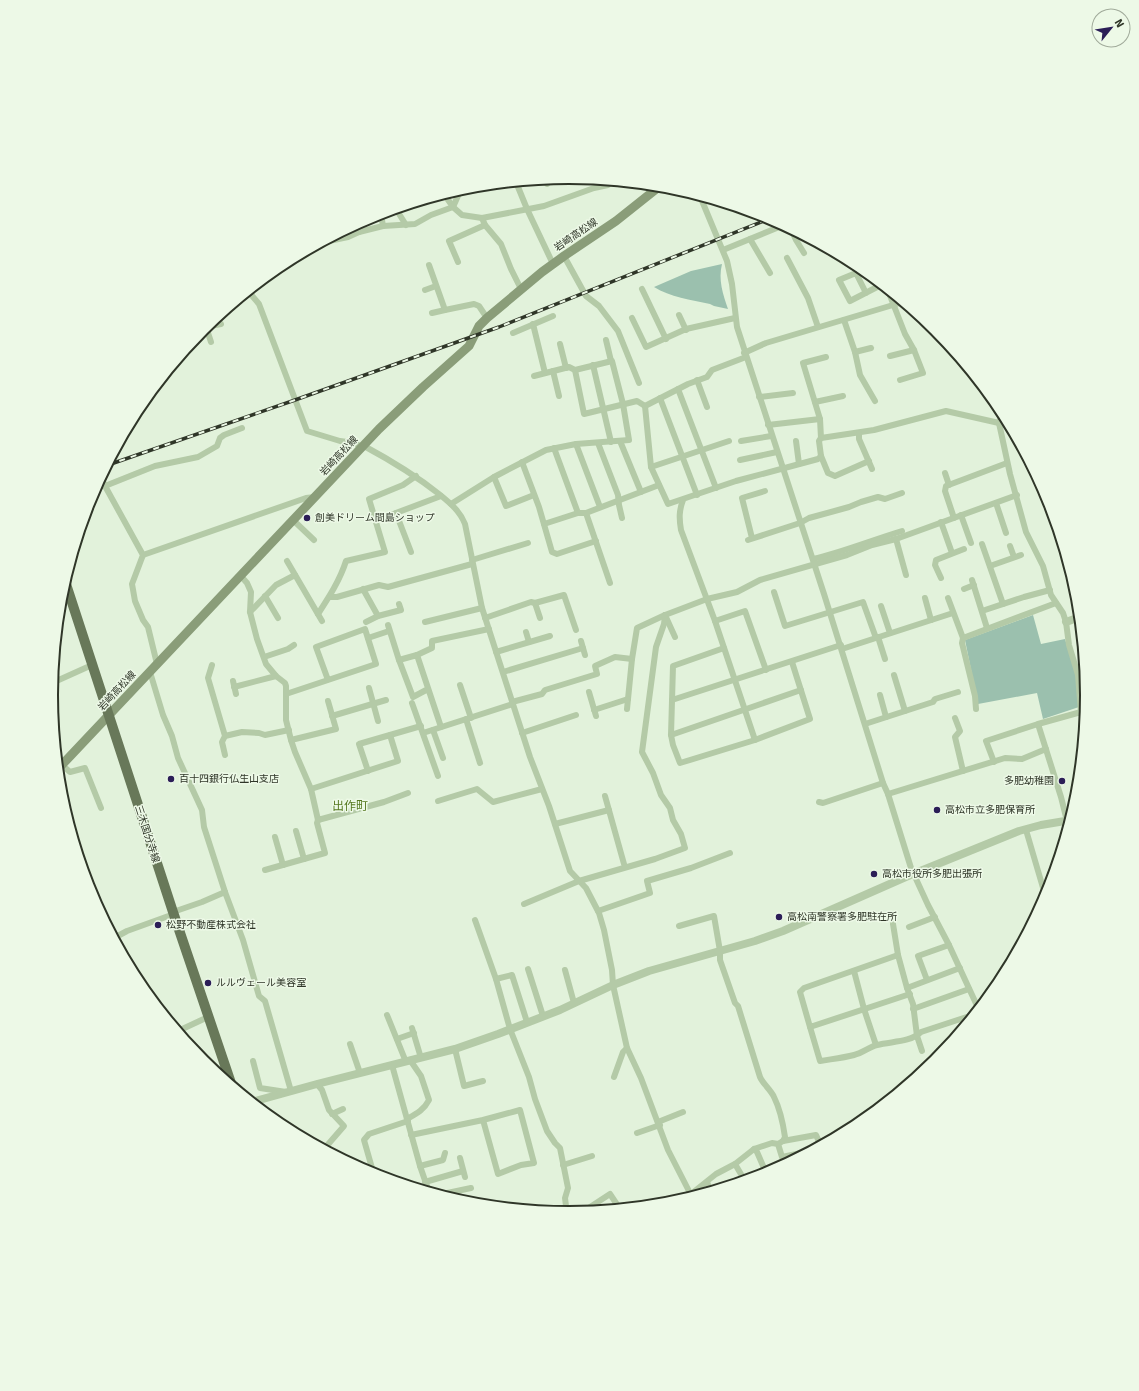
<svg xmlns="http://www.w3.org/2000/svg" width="1139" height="1391" font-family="Signika,'Noto Sans JP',sans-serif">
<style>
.green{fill:#9bc0ae}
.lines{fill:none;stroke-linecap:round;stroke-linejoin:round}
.minor{stroke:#b4caa7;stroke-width:6}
.tertiary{stroke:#b4caa7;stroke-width:8}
.secondary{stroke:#8a9d79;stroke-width:9}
.primary{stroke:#687859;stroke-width:10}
.rail-casing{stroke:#2f3628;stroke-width:3.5}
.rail{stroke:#edf9e7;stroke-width:2;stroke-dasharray:6;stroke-linecap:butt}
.poi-dot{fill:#2b1e57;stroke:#edf9e7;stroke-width:1.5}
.labels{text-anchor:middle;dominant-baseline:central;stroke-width:3;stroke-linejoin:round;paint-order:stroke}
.street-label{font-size:10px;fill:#2f3628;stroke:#edf9e7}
.poi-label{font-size:10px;fill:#2f3628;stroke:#edf9e7;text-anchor:start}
.quarter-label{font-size:12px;fill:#55781f;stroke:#edf9e7}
.rim{fill:none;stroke:#2f3628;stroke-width:2}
</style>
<rect width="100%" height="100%" fill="#e2f2db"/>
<!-- green -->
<g class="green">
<path d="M722,264C718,280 723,294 728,309L714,306L710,304C691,300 670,297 654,287L691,271Z"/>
<polygon points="1033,615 1041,644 1065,639 1076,675 1079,707 1043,719 1037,693 978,704 965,640"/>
</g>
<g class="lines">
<!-- minor -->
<g class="minor">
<polyline points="546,179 547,184"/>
<polyline points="516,182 527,209 553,264"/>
<polyline points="517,184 526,181"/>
<polyline points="444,194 453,207 462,215 482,218 544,206 594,188 608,185"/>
<polyline points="700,196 727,261 732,284 737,327 824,594 883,783 888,794 911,868 928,905 949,945 979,1010"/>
<polyline points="396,209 406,225"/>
<polyline points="381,214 383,226"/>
<polyline points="482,218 485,225 501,244 511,269 521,289"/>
<polyline points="356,224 359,232"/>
<polyline points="791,229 796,240 804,253"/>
<polyline points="750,239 770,273"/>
<polyline points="324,242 348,237 359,232 383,226 415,224 431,215 453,207 461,189"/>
<polyline points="723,250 784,225"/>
<polyline points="564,256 586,296 599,306 618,331 639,383"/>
<polyline points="787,258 808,298 818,327"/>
<polyline points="458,262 449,241 485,225"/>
<polyline points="429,265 445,310 474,304 479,306 487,318"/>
<polyline points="887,288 905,334 914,350 923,373 900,380"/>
<polyline points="642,289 666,339"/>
<polyline points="425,290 436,286"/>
<polyline points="248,291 259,304 307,431 340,441 354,443 362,447"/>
<polyline points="866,293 856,273 839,280 850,301 881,285 883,285"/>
<polyline points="432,313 445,310"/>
<polyline points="679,315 686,330"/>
<polyline points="632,318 646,347 686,329 735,318"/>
<polyline points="844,320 855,352 860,375 875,401"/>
<polyline points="533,324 545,373"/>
<polyline points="205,327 221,324"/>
<polyline points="206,327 211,342"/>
<polyline points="513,333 553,316"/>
<polyline points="606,340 611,361"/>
<polyline points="560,344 566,368"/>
<polyline points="855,352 871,348"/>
<polyline points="744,353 766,343 903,302"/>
<polyline points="890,356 914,350"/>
<polyline points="593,365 611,442"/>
<polyline points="575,370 584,414 637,401 645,406"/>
<polyline points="553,371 559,396"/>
<polyline points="697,380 707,407"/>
<polyline points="678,389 716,488"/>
<polyline points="759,397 793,393"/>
<polyline points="660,398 697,495"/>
<polyline points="815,402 843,396"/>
<polyline points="645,406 651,467 668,504 736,481 818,459 821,456 819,441 821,438 874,430 946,411 999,423"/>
<polyline points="645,406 688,384 707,377 712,370 746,357"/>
<polyline points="768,425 820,419"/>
<polyline points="859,433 859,439 872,469"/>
<polyline points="821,438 820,419 803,363 826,357"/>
<polyline points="620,441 641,492"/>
<polyline points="741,441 771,436"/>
<polyline points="796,441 799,464"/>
<polyline points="598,443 618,495 619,505 622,518"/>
<polyline points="576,444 600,507"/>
<path d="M364,446C390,460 415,475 439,494C450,503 460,511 465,524L482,608L530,757L549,806L570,871L586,888L599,913L604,930L612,970L613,985L627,1048L641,1078L668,1150L692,1197"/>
<polyline points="554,448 578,513"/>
<polyline points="821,456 828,473 835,476 869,461"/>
<polyline points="740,460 777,452"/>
<polyline points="522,462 539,507 552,552 557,554 596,541"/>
<polyline points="651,467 729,441"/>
<polyline points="945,473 949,485"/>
<polyline points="101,477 105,486 143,555 132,584 135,601 143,620 148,627 157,664"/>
<polyline points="494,477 506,506 534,495"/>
<polyline points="105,486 155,466 198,457 217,446 220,438 224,435 242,428"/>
<polyline points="91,495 104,484"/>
<path d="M683,500C679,511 679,518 681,530L715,621L755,740"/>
<polyline points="996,503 1006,533"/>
<polyline points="451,504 494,477 546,450 576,444 629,440 623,404 612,361 575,370 569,367 534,376"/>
<polyline points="396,513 411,552"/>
<polyline points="586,513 610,583"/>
<polyline points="961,515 971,543"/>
<polyline points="388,516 441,496"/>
<polyline points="954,518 945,491 946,486 1007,463"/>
<polyline points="293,520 314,540"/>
<polyline points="941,522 952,553"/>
<polyline points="544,524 578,513 586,513 659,485"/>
<polyline points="752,538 742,498 765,491"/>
<polyline points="896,539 906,575"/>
<polyline points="748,540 800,523 809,518 849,507 861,502 878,497 885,499 902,493"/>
<polyline points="982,544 1003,604"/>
<polyline points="1010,546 1014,557"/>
<polyline points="143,555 306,498 315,497"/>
<path d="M813,559C843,552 872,540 902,531"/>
<polyline points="472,560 528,543"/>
<polyline points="287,561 322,621"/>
<polyline points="990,566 1021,555"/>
<polyline points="240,575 247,583 251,592 250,612 257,639 266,664 276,676 285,683 286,686 286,720 291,740 295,752 311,789 318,820 384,802 408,793"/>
<polyline points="941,578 935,565 936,560 964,549"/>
<polyline points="972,580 987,628"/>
<polyline points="363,589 378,616"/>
<polyline points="964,589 974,585"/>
<polyline points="774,592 785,626 863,602 876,638"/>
<polyline points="265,596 278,618"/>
<polyline points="330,597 337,597 379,585 388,587 472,564"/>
<polyline points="925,598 931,620"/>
<polyline points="948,598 963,638"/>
<polyline points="535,603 540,618"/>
<polyline points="881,606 890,633"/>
<polyline points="982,611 1024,597 1050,590"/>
<polyline points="250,612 276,585 295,575"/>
<path d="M318,614C329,597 340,580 346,561L385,552L369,499L403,485L416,476"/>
<polyline points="665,615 675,637"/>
<polyline points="485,618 531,602 535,603 564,595 576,630"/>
<polyline points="715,621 745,611 766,670"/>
<polyline points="366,622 378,616 401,610 399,604"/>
<polyline points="425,622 482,608"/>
<polyline points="388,625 399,660"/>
<polyline points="526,632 529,642"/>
<polyline points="878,637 885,659"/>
<polyline points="368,638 389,631"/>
<polyline points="581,641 585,655"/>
<polyline points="724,648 673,666 671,735 673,745 680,763 755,740 810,719 792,662"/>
<polyline points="842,649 953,613"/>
<polyline points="496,652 550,636"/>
<polyline points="417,655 432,648 432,641 489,629"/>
<polyline points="264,657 288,649 294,645"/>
<polyline points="212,665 208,678 225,736 222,742 225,755"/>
<polyline points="150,672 163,715 172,736 178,758 202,810 204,827 225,892"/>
<polyline points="503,672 583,648"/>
<polyline points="894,675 905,711"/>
<polyline points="233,681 236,694"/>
<polyline points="52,683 92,665"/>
<polyline points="460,685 471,718"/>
<polyline points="234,687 276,676"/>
<polyline points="369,688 378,721"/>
<polyline points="428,689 413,697 399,660 417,655 441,727"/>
<polyline points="589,692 596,716"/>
<polyline points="286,694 376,664 365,629 316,647 328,680"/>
<polyline points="880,695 886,717"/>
<polyline points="672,700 841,645"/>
<polyline points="512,702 542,694 545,690 597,674 595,666 615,657 632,659"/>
<polyline points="412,703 438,776"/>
<polyline points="627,709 632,659 637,628 665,615 707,599 737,592 760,580 847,555 872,545 896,539 1017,495"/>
<polyline points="976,709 975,696 962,643 963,638 1056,603"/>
<polyline points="594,710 628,699"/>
<polyline points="1081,712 1086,719"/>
<polyline points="332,716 386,700"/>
<polyline points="955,718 960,731 955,737 963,771"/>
<polyline points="466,719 480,763"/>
<polyline points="865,724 933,702 935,699 958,692"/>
<polyline points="1038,724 1061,797 1067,821"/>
<polyline points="433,730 443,758"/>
<polyline points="423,733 513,704"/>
<polyline points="522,733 576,715"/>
<polyline points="671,735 801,690"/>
<polyline points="225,736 242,732 259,733 265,735 289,730"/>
<polyline points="291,740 336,729 328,701"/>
<polyline points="994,762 986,741 1038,724 1081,712 1078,675 1069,645 1066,622 1063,613 1051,595 1043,566 1026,532 1010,474 999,423 1003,411"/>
<polyline points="62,765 70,772 85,768 101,808"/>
<polyline points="368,771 359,744 421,726"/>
<polyline points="311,789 398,761 390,735"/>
<polyline points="888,794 1005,758 1022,759 1046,749"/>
<polyline points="605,796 624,864"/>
<polyline points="438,801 477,789 493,802 542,789"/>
<polyline points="819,802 823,803 883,783"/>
<polyline points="555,824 609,810"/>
<polyline points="1026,830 1046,898"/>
<polyline points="296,831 304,859"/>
<polyline points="275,837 283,865"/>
<polyline points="265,870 325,853 317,823 318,820"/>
<polyline points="524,904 579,881 655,859 685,848 681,834 673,820 670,808 661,795 653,773 642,752 656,647 664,624 665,615"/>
<polyline points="598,911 650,893 647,881 691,868 730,853"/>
<polyline points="173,912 202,902 225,892 243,940 259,996 265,1001 291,1091"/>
<polyline points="475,920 496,979 510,1029 529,1077 535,1099 547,1131 555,1143 560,1148 568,1188 565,1198 567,1214"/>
<polyline points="893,924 898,955 907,988 913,1004 917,1036 922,1051"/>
<path d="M679,926L714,916L720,951V960L735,1003L738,1006L760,1077C763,1084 771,1090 774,1097C780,1109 783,1123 785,1137L783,1141L778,1144"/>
<polyline points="909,927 935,917"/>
<polyline points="114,938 127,931 174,914"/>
<polyline points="898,955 804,988 800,992 810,1027 910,994"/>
<polyline points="528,969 543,1016"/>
<polyline points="565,970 574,1003"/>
<polyline points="854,971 864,1009 876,1045"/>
<polyline points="496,979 512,975 527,1022"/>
<polyline points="927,980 918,956 949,945"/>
<polyline points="907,988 960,968"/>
<polyline points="913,1009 969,989"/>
<polyline points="387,1015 406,1062"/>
<path d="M810,1027L820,1061C832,1059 843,1058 854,1055C863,1053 869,1047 877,1045C892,1041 909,1043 921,1032L976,1014"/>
<polyline points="412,1028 421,1058"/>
<polyline points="178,1031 208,1017"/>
<polyline points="397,1039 414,1033"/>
<polyline points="350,1044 360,1073"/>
<polyline points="455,1049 464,1086 483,1081"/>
<polyline points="253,1061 260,1088 286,1092"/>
<polyline points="392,1065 420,1166 429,1192"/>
<polyline points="220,1076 227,1074"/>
<polyline points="614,1077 623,1052 627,1048"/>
<polyline points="317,1084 322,1090 329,1110 344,1126 324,1149"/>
<polyline points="332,1114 343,1109"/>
<path d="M407,1119C416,1114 424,1110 429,1100L421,1076L410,1060"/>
<polyline points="658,1122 683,1112"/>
<polyline points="637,1133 660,1125"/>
<polyline points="411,1135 483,1120 520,1110 534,1163 521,1165 498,1174 483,1120"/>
<polyline points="783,1141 816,1135 821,1146"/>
<polyline points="754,1149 757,1152 767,1175"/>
<polyline points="460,1158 465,1177"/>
<polyline points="735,1164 745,1181"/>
<polyline points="563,1165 592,1156"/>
<polyline points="420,1166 443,1160 445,1153"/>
<polyline points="374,1175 364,1140 369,1134 408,1121"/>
<polyline points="425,1182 463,1171"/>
<polyline points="707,1182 711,1192"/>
<polyline points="732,1184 732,1185"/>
<polyline points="691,1194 716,1174 735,1164 754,1149 772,1143 778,1144 782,1157 811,1151"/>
<polyline points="438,1195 471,1188"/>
<polyline points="581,1213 610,1194 620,1209"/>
</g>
<!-- tertiary -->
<g class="tertiary">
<polyline points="1066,622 1080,617"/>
<polyline points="252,1102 317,1084 455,1049 498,1034 560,1010 613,985 649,971 755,941 783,931 908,876 1019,831 1041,825 1071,820"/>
</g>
<!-- secondary -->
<polyline class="secondary" points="58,769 379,429 423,387 469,346 479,326 487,318 542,272 564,256 616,221 660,186"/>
<!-- primary -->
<polyline class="primary" points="65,581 173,912 232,1086"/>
<!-- rail casing -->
<g class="rail-casing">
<polyline id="rail" points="108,465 295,400 499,327 771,218"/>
</g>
<!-- rail -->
<use href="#rail" class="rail"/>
</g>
<!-- markers -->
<g class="poi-dot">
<circle cx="307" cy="518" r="4"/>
<circle cx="171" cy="779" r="4"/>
<circle cx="1062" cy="781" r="4"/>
<circle cx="937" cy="810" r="4"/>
<circle cx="874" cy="874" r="4"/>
<circle cx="779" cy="917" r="4"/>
<circle cx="158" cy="925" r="4"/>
<circle cx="208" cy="983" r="4"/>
</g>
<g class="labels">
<!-- street labels -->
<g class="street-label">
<text transform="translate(576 235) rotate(-34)">岩崎高松線</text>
<text transform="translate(339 456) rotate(-47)">岩崎高松線</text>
<text transform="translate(117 691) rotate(-47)">岩崎高松線</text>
<text transform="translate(147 834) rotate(72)">三木国分寺線</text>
</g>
<!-- poi labels -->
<g class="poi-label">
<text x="315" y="518">創美ドリーム間島ショップ</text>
<text x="179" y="779">百十四銀行仏生山支店</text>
<text x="1054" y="781" text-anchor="end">多肥幼稚園</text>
<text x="945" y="810">高松市立多肥保育所</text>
<text x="882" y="874">高松市役所多肥出張所</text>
<text x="787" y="917">高松南警察署多肥駐在所</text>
<text x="166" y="925">松野不動産株式会社</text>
<text x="216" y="983">ルルヴェール美容室</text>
</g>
<!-- quarter labels -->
<g class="quarter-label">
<text x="350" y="806">出作町</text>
</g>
</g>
<!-- crop -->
<path d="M0 0H1139V1391H0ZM58 695a511 511 0 1 1 1022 0a511 511 0 1 1-1022 0Z" fill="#edf9e7" fill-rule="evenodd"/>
<path class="rim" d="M58 695a511 511 0 1 1 1022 0a511 511 0 1 1-1022 0Z"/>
<!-- north arrow -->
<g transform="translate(1111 28) rotate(60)"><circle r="19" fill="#edf9e7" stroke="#a1ab9b"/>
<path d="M0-3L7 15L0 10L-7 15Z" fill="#2b1e57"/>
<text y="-6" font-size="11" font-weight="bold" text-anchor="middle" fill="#2f3628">N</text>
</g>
</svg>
